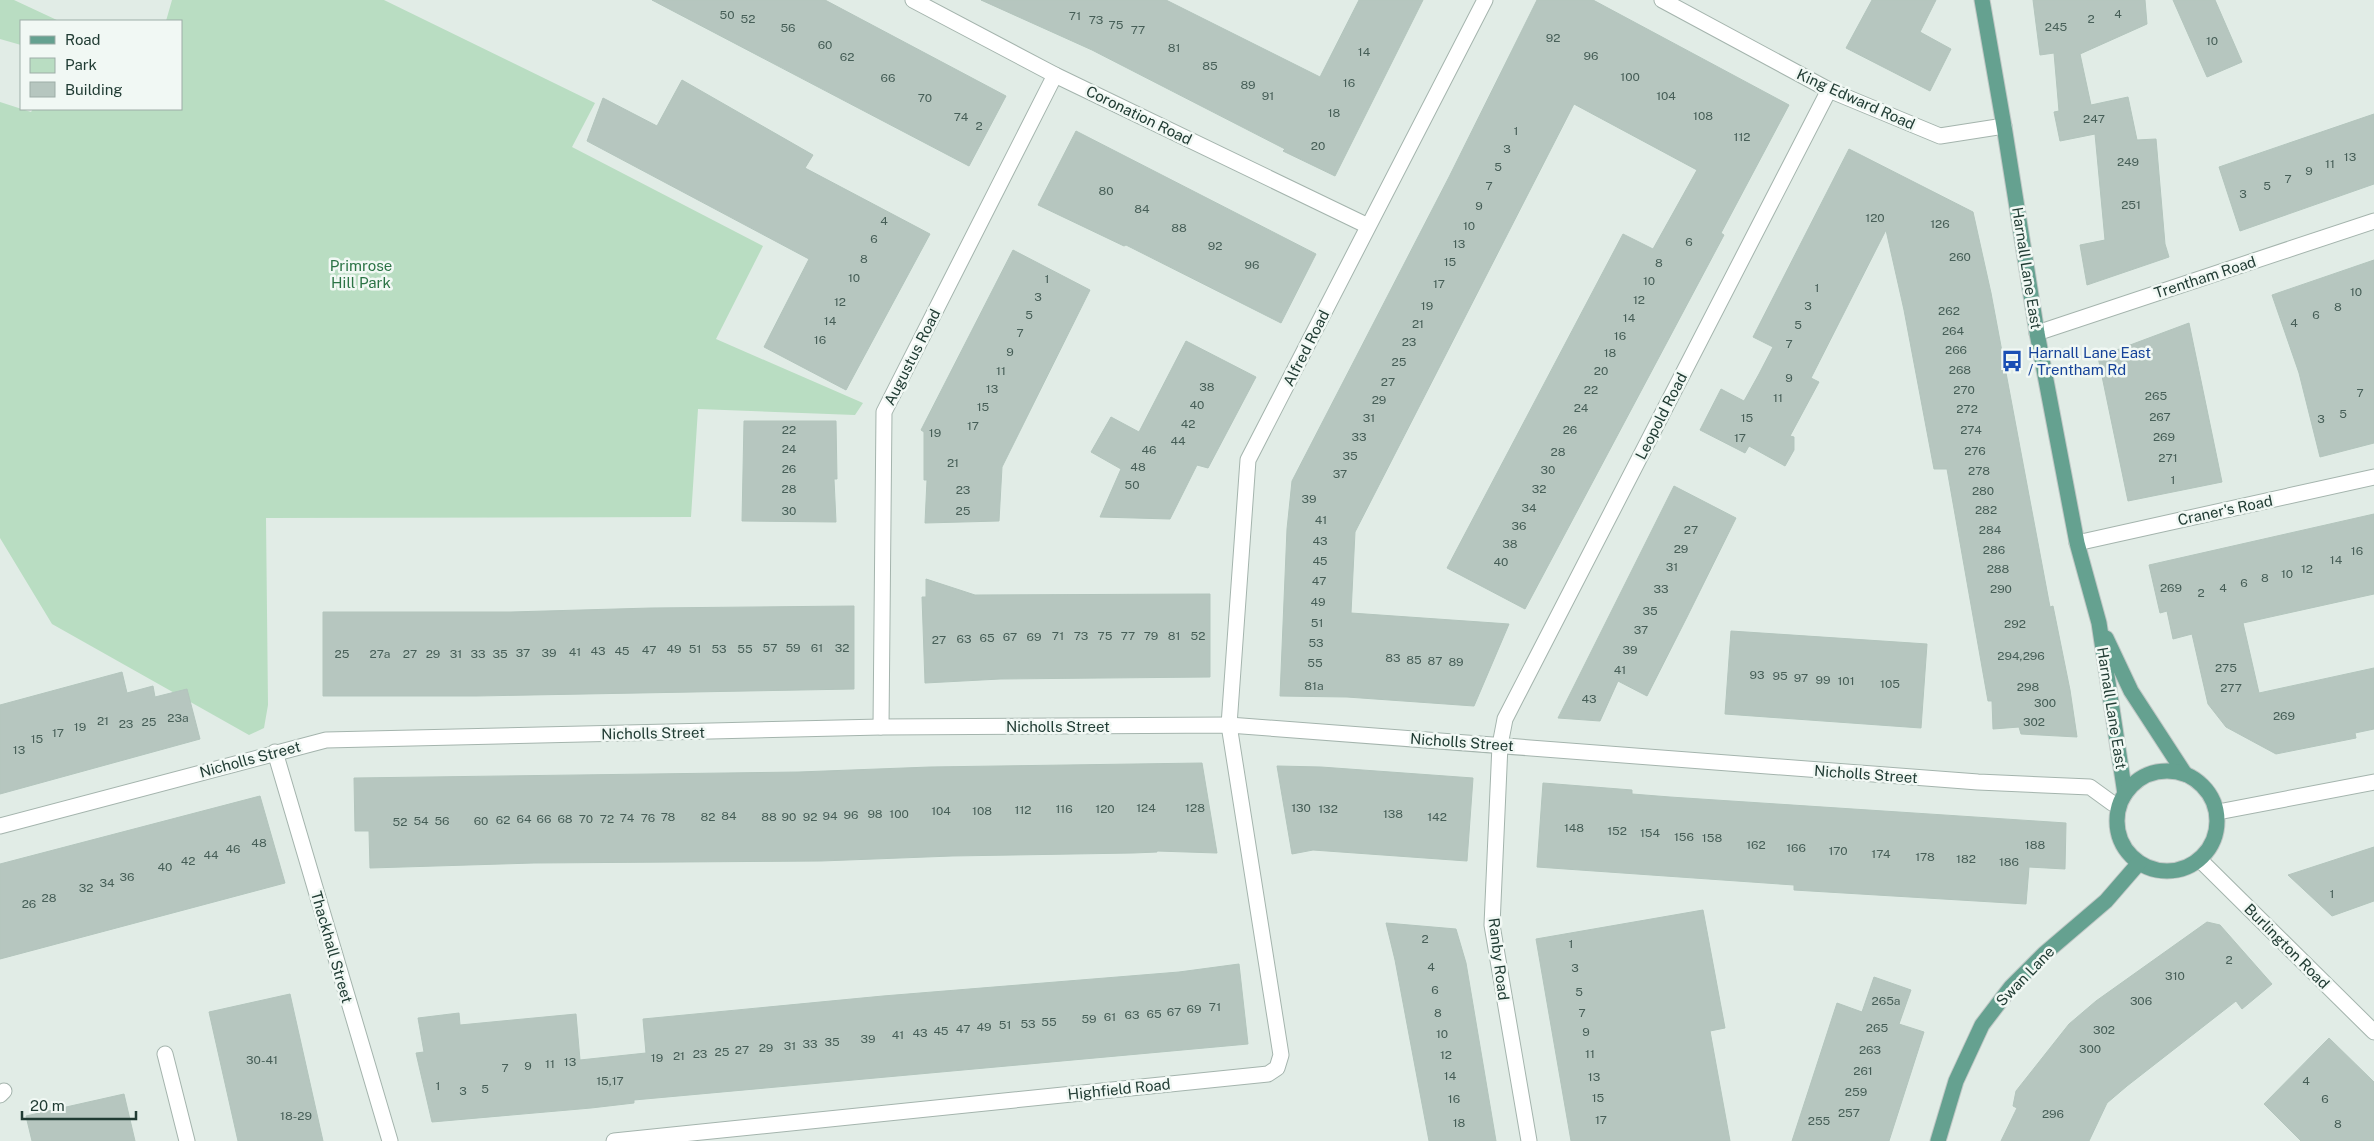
<svg xmlns="http://www.w3.org/2000/svg" width="2374" height="1141" font-family="'Public Sans',sans-serif">
<style>
.green{fill:#b9ddc2}
.building{fill:#b6c6bf;stroke:#b3c5bd}
.lines{fill:none;stroke-linecap:round;stroke-linejoin:round}
.minor-casing{stroke:#a4b4ad;stroke-width:17}
.major-casing{stroke:#c1c8c6;stroke-width:17}
.minor{stroke:#fff;stroke-width:15}
.major{stroke:#65a190;stroke-width:15}
.labels{text-anchor:middle;dominant-baseline:central;stroke-width:5;stroke-linejoin:round;paint-order:stroke}
.number-label{font-size:12px;fill:#465e57}
.street-label{font-size:15px;fill:#213c34;stroke:#f1f8f4}
.park-label{font-size:15px;fill:#2b7345;stroke:#f1f8f4}
.transit-label{font-size:15px;fill:#164399;stroke:#f1f8f4;text-anchor:start}
</style>
<rect width="100%" height="100%" fill="#e1ece6"/>
<!-- green -->
<g class="green">
<polygon points="0,0 14,0 59,21 21,21 21,45 0,39"/>
<polygon points="172,0 384,0 595,103 572,147 763,246 716,339 863,403 855,415 698,409 691,517 266,518 268,705 264,728 249,735 52,624 0,538 0,102 31,112 33,109 181,109 181,21 166,21"/>
</g>
<!-- building -->
<g class="building">
<polygon points="652,0 825,0 1006,96 969,166"/>
<polygon points="981,0 1166,0 1320,77 1359,0 1423,0 1335,176 1283,151 1285,149 1092,50"/>
<polygon points="1537,0 1593,0 1789,105 1721,233 1724,235 1525,609 1447,568 1623,234 1653,249 1697,170 1574,104 1355,532 1351,613 1509,624 1474,706 1347,697 1280,696 1287,529 1292,481 1449,177"/>
<polygon points="1872,0 1936,0 1920,32 1951,49 1930,91 1846,48"/>
<polygon points="2033,0 2145,0 2147,24 2080,54 2091,105 2128,97 2137,140 2156,139 2165,244 2169,257 2087,285 2080,245 2105,240 2095,134 2060,141 2054,112 2059,111 2054,53 2040,55"/>
<polygon points="2173,0 2215,0 2242,62 2207,77"/>
<polygon points="682,80 813,155 805,168 930,234 846,390 764,347 809,259 587,141 603,98 657,126"/>
<polygon points="2374,114 2374,184 2240,231 2219,167"/>
<polygon points="1076,131 1316,254 1281,323 1126,245 1124,246 1038,205"/>
<polygon points="1849,149 1973,212 1991,293 2050,607 2053,606 2070,690 2077,737 2021,734 2019,727 1993,729 1992,701 1988,701 1947,469 1934,469 1904,310 1886,230 1811,378 1819,382 1790,436 1794,437 1794,450 1785,466 1749,446 1745,453 1700,430 1721,389 1744,401 1759,374 1773,347 1753,337"/>
<polygon points="1013,250 1090,290 1002,467 999,521 925,523 927,480 924,480 924,432 921,430"/>
<polygon points="2374,260 2374,443 2320,457 2299,373 2272,295"/>
<polygon points="2189,323 2222,482 2128,501 2098,357"/>
<polygon points="1186,341 1256,377 1208,468 1197,465 1170,519 1100,517 1121,469 1091,452 1111,417 1139,432"/>
<polygon points="744,421 836,421 837,479 834,479 836,522 742,521"/>
<polygon points="1674,486 1736,518 1687,617 1647,696 1618,681 1600,721 1558,718"/>
<polygon points="2374,514 2374,594 2243,623 2259,693 2374,668 2374,729 2355,733 2356,738 2276,754 2226,727 2208,704 2192,634 2173,639 2167,611 2160,613 2149,565"/>
<polygon points="926,579 975,595 1210,594 1210,677 1000,679 925,683 922,597 926,597"/>
<polygon points="854,606 854,689 476,696 323,696 323,612 511,612 651,608"/>
<polygon points="1731,631 1927,644 1921,728 1725,714"/>
<polygon points="122,672 127,693 153,686 155,697 187,689 200,739 0,794 0,705"/>
<polygon points="1202,763 1217,853 1157,851 1157,852 1133,853 952,856 821,861 534,863 370,868 369,831 355,831 354,778 799,772 930,767"/>
<polygon points="1277,766 1321,767 1473,778 1467,861 1313,850 1292,854"/>
<polygon points="1543,783 1632,790 1632,794 1670,797 2066,823 2065,869 2029,867 2026,904 1794,890 1794,885 1537,867"/>
<polygon points="260,796 285,883 0,959 0,864"/>
<polygon points="2374,847 2374,901 2332,916 2288,875"/>
<polygon points="1703,910 1725,1028 1710,1031 1730,1141 1571,1141 1536,939"/>
<polygon points="2207,922 2220,925 2272,984 2242,1009 2236,1001 2127,1086 2107,1103 2089,1141 2001,1141 2017,1108 2013,1106 2016,1091 2069,1024 2096,1001"/>
<polygon points="1386,923 1456,929 1466,963 1496,1141 1429,1141 1395,960"/>
<polygon points="1239,964 1248,1044 634,1100 634,1103 591,1108 432,1122 416,1053 424,1052 418,1018 459,1013 460,1025 576,1014 580,1060 646,1053 643,1019 883,996 1179,972"/>
<polygon points="1874,977 1911,990 1899,1024 1924,1032 1889,1141 1792,1141 1837,1003 1862,1012"/>
<polygon points="290,994 323,1141 238,1141 209,1012"/>
<polygon points="2329,1038 2374,1082 2374,1141 2301,1141 2264,1104"/>
<polygon points="124,1094 135,1141 32,1141 26,1116"/>
</g>
<g class="lines">
<!-- minor casing -->
<g class="minor-casing">
<g id="minor">
<polyline points="913,0 1055,75 1368,226"/>
<polyline points="1662,0 1829,90 1940,136 2004,126"/>
<polyline points="2037,333 2374,221"/>
<polyline points="2077,543 2374,477"/>
<polyline points="881,727 884,412 1055,75"/>
<polyline points="275,752 390,1141"/>
<polyline points="2218,812 2374,782"/>
<polyline points="0,826 326,740 881,727 1229,725 1978,782 2090,787 2112,803 2119,805"/>
<polyline points="2200,860 2374,1032"/>
<polyline points="165,1054 187,1141"/>
<polyline points="0,1095 4,1091"/>
<polyline points="614,1141 1268,1074 1277,1068 1281,1055 1229,725 1248,460 1485,0"/>
<polyline points="1529,1141 1492,925 1500,745 1505,719 1829,90"/>
</g>
</g>
<!-- major casing -->
<g class="major-casing">
<g id="major">
<polyline points="1982,0 2004,126 2037,333 2077,543 2099,623 2125,794"/>
<polyline points="2106,638 2131,691 2185,774"/>
<circle cx="2167" cy="821" r="50"/>
<polyline points="1938,1141 1956,1081 1982,1025 2011,987 2044,954 2106,901 2139,863"/>
</g>
</g>
<!-- minor -->
<use href="#minor" class="minor"/>
<!-- major -->
<use href="#major" class="major"/>
</g>
<!-- icons -->
<defs>
<g id="bus-bare" transform="scale(1.725)"><path d="M-5-6H5V4H4V6H2V4H-2V6H-4V4H-5ZM-3.5-4V0h7V-4ZM-3.5 1.2v1.5H-2V1.2ZM2 1.2v1.5H3.5V1.2Z" fill="#1a4fb4" stroke="#f1f8f4" stroke-width="2.5" paint-order="stroke"/></g>
</defs>
<g fill-rule="evenodd">
<use href="#bus-bare" x="2012" y="361"/>
</g>
<g class="labels">
<!-- number labels -->
<g class="number-label">
<text x="2118" y="14">4</text>
<text x="727" y="15">50</text>
<text x="1075" y="16">71</text>
<text x="748" y="19">52</text>
<text x="2091" y="19">2</text>
<text x="1096" y="20">73</text>
<text x="1116" y="25">75</text>
<text x="2056" y="27">245</text>
<text x="788" y="28">56</text>
<text x="1138" y="30">77</text>
<text x="1553" y="38">92</text>
<text x="2212" y="41">10</text>
<text x="825" y="45">60</text>
<text x="1174" y="48">81</text>
<text x="1364" y="52">14</text>
<text x="1591" y="56">96</text>
<text x="847" y="57">62</text>
<text x="1210" y="66">85</text>
<text x="1630" y="77">100</text>
<text x="888" y="78">66</text>
<text x="1349" y="83">16</text>
<text x="1248" y="85">89</text>
<text x="1268" y="96">91</text>
<text x="1666" y="96">104</text>
<text x="925" y="98">70</text>
<text x="1334" y="113">18</text>
<text x="1703" y="116">108</text>
<text x="961" y="117">74</text>
<text x="2094" y="119">247</text>
<text x="979" y="126">2</text>
<text x="1516" y="131">1</text>
<text x="1742" y="137">112</text>
<text x="1318" y="146">20</text>
<text x="1507" y="149">3</text>
<text x="2350" y="157">13</text>
<text x="2128" y="162">249</text>
<text x="2330" y="164">11</text>
<text x="1498" y="167">5</text>
<text x="2309" y="171">9</text>
<text x="2288" y="179">7</text>
<text x="1489" y="186">7</text>
<text x="2267" y="186">5</text>
<text x="1106" y="191">80</text>
<text x="2243" y="194">3</text>
<text x="2131" y="205">251</text>
<text x="1479" y="206">9</text>
<text x="1142" y="209">84</text>
<text x="1875" y="218">120</text>
<text x="884" y="221">4</text>
<text x="1940" y="224">126</text>
<text x="1469" y="226">10</text>
<text x="1179" y="228">88</text>
<text x="874" y="239">6</text>
<text x="1689" y="242">6</text>
<text x="1459" y="244">13</text>
<text x="1215" y="246">92</text>
<text x="1960" y="257">260</text>
<text x="864" y="259">8</text>
<text x="1450" y="262">15</text>
<text x="1659" y="263">8</text>
<text x="1252" y="265">96</text>
<text x="854" y="278">10</text>
<text x="1047" y="279">1</text>
<text x="1649" y="281">10</text>
<text x="1439" y="284">17</text>
<text x="1817" y="288">1</text>
<text x="2356" y="292">10</text>
<text x="1038" y="297">3</text>
<text x="1639" y="300">12</text>
<text x="840" y="302">12</text>
<text x="1427" y="306">19</text>
<text x="1808" y="306">3</text>
<text x="2338" y="307">8</text>
<text x="1949" y="311">262</text>
<text x="1029" y="315">5</text>
<text x="2316" y="315">6</text>
<text x="1629" y="318">14</text>
<text x="830" y="321">14</text>
<text x="2294" y="323">4</text>
<text x="1418" y="324">21</text>
<text x="1798" y="325">5</text>
<text x="1953" y="331">264</text>
<text x="1020" y="333">7</text>
<text x="1620" y="336">16</text>
<text x="820" y="340">16</text>
<text x="1409" y="342">23</text>
<text x="1789" y="344">7</text>
<text x="1956" y="350">266</text>
<text x="1010" y="352">9</text>
<text x="1610" y="353">18</text>
<text x="1399" y="362">25</text>
<text x="1960" y="370">268</text>
<text x="1001" y="371">11</text>
<text x="1601" y="371">20</text>
<text x="1789" y="378">9</text>
<text x="1388" y="382">27</text>
<text x="1207" y="387">38</text>
<text x="992" y="389">13</text>
<text x="1591" y="390">22</text>
<text x="1964" y="390">270</text>
<text x="2360" y="393">7</text>
<text x="2156" y="396">265</text>
<text x="1778" y="398">11</text>
<text x="1379" y="400">29</text>
<text x="1197" y="405">40</text>
<text x="983" y="407">15</text>
<text x="1581" y="408">24</text>
<text x="1967" y="409">272</text>
<text x="2343" y="414">5</text>
<text x="2160" y="417">267</text>
<text x="1369" y="418">31</text>
<text x="1747" y="418">15</text>
<text x="2321" y="419">3</text>
<text x="1188" y="424">42</text>
<text x="973" y="426">17</text>
<text x="789" y="430">22</text>
<text x="1570" y="430">26</text>
<text x="1971" y="430">274</text>
<text x="935" y="433">19</text>
<text x="1359" y="437">33</text>
<text x="2164" y="437">269</text>
<text x="1740" y="438">17</text>
<text x="1178" y="441">44</text>
<text x="789" y="449">24</text>
<text x="1149" y="450">46</text>
<text x="1975" y="451">276</text>
<text x="1558" y="452">28</text>
<text x="1350" y="456">35</text>
<text x="2168" y="458">271</text>
<text x="953" y="463">21</text>
<text x="1138" y="467">48</text>
<text x="789" y="469">26</text>
<text x="1548" y="470">30</text>
<text x="1979" y="471">278</text>
<text x="1340" y="474">37</text>
<text x="2173" y="480">1</text>
<text x="1132" y="485">50</text>
<text x="789" y="489">28</text>
<text x="1539" y="489">32</text>
<text x="963" y="490">23</text>
<text x="1983" y="491">280</text>
<text x="1309" y="499">39</text>
<text x="1529" y="508">34</text>
<text x="1986" y="510">282</text>
<text x="789" y="511">30</text>
<text x="963" y="511">25</text>
<text x="1321" y="520">41</text>
<text x="1519" y="526">36</text>
<text x="1691" y="530">27</text>
<text x="1990" y="530">284</text>
<text x="1320" y="541">43</text>
<text x="1510" y="544">38</text>
<text x="1681" y="549">29</text>
<text x="1994" y="550">286</text>
<text x="2357" y="551">16</text>
<text x="2336" y="560">14</text>
<text x="1320" y="561">45</text>
<text x="1501" y="562">40</text>
<text x="1672" y="567">31</text>
<text x="1998" y="569">288</text>
<text x="2307" y="569">12</text>
<text x="2287" y="574">10</text>
<text x="2265" y="578">8</text>
<text x="1319" y="581">47</text>
<text x="2244" y="583">6</text>
<text x="2171" y="588">269</text>
<text x="2223" y="588">4</text>
<text x="1661" y="589">33</text>
<text x="2001" y="589">290</text>
<text x="2201" y="593">2</text>
<text x="1318" y="602">49</text>
<text x="1650" y="611">35</text>
<text x="1317" y="623">51</text>
<text x="2015" y="624">292</text>
<text x="1641" y="630">37</text>
<text x="1058" y="636">71</text>
<text x="1081" y="636">73</text>
<text x="1105" y="636">75</text>
<text x="1128" y="636">77</text>
<text x="1151" y="636">79</text>
<text x="1174" y="636">81</text>
<text x="1198" y="636">52</text>
<text x="1010" y="637">67</text>
<text x="1034" y="637">69</text>
<text x="987" y="638">65</text>
<text x="964" y="639">63</text>
<text x="939" y="640">27</text>
<text x="1316" y="643">53</text>
<text x="770" y="648">57</text>
<text x="793" y="648">59</text>
<text x="817" y="648">61</text>
<text x="842" y="648">32</text>
<text x="674" y="649">49</text>
<text x="695" y="649">51</text>
<text x="719" y="649">53</text>
<text x="745" y="649">55</text>
<text x="649" y="650">47</text>
<text x="1630" y="650">39</text>
<text x="598" y="651">43</text>
<text x="622" y="651">45</text>
<text x="575" y="652">41</text>
<text x="523" y="653">37</text>
<text x="549" y="653">39</text>
<text x="342" y="654">25</text>
<text x="380" y="654">27a</text>
<text x="410" y="654">27</text>
<text x="433" y="654">29</text>
<text x="456" y="654">31</text>
<text x="478" y="654">33</text>
<text x="500" y="654">35</text>
<text x="2021" y="656">294,296</text>
<text x="1393" y="658">83</text>
<text x="1414" y="660">85</text>
<text x="1435" y="661">87</text>
<text x="1456" y="662">89</text>
<text x="1315" y="663">55</text>
<text x="2226" y="668">275</text>
<text x="1620" y="670">41</text>
<text x="1757" y="675">93</text>
<text x="1780" y="676">95</text>
<text x="1801" y="678">97</text>
<text x="1823" y="680">99</text>
<text x="1846" y="681">101</text>
<text x="1890" y="684">105</text>
<text x="1314" y="686">81a</text>
<text x="2028" y="687">298</text>
<text x="2231" y="688">277</text>
<text x="1589" y="699">43</text>
<text x="2045" y="703">300</text>
<text x="2284" y="716">269</text>
<text x="178" y="718">23a</text>
<text x="103" y="721">21</text>
<text x="149" y="722">25</text>
<text x="2034" y="722">302</text>
<text x="126" y="724">23</text>
<text x="80" y="727">19</text>
<text x="58" y="733">17</text>
<text x="37" y="739">15</text>
<text x="19" y="750">13</text>
<text x="1146" y="808">124</text>
<text x="1195" y="808">128</text>
<text x="1301" y="808">130</text>
<text x="1064" y="809">116</text>
<text x="1105" y="809">120</text>
<text x="1328" y="809">132</text>
<text x="1023" y="810">112</text>
<text x="941" y="811">104</text>
<text x="982" y="811">108</text>
<text x="875" y="814">98</text>
<text x="899" y="814">100</text>
<text x="1393" y="814">138</text>
<text x="851" y="815">96</text>
<text x="729" y="816">84</text>
<text x="830" y="816">94</text>
<text x="668" y="817">78</text>
<text x="708" y="817">82</text>
<text x="769" y="817">88</text>
<text x="789" y="817">90</text>
<text x="810" y="817">92</text>
<text x="1437" y="817">142</text>
<text x="627" y="818">74</text>
<text x="648" y="818">76</text>
<text x="524" y="819">64</text>
<text x="544" y="819">66</text>
<text x="565" y="819">68</text>
<text x="586" y="819">70</text>
<text x="607" y="819">72</text>
<text x="503" y="820">62</text>
<text x="421" y="821">54</text>
<text x="442" y="821">56</text>
<text x="481" y="821">60</text>
<text x="400" y="822">52</text>
<text x="1574" y="828">148</text>
<text x="1617" y="831">152</text>
<text x="1650" y="833">154</text>
<text x="1684" y="837">156</text>
<text x="1712" y="838">158</text>
<text x="259" y="843">48</text>
<text x="1756" y="845">162</text>
<text x="2035" y="845">188</text>
<text x="1796" y="848">166</text>
<text x="233" y="849">46</text>
<text x="1838" y="851">170</text>
<text x="1881" y="854">174</text>
<text x="211" y="855">44</text>
<text x="1925" y="857">178</text>
<text x="1966" y="859">182</text>
<text x="188" y="861">42</text>
<text x="2009" y="862">186</text>
<text x="165" y="867">40</text>
<text x="127" y="877">36</text>
<text x="107" y="883">34</text>
<text x="86" y="888">32</text>
<text x="2332" y="894">1</text>
<text x="49" y="898">28</text>
<text x="29" y="904">26</text>
<text x="1425" y="939">2</text>
<text x="1571" y="944">1</text>
<text x="2229" y="960">2</text>
<text x="1431" y="967">4</text>
<text x="1575" y="968">3</text>
<text x="2175" y="976">310</text>
<text x="1435" y="990">6</text>
<text x="1579" y="992">5</text>
<text x="1886" y="1001">265a</text>
<text x="2141" y="1001">306</text>
<text x="1215" y="1007">71</text>
<text x="1194" y="1009">69</text>
<text x="1174" y="1012">67</text>
<text x="1438" y="1013">8</text>
<text x="1582" y="1013">7</text>
<text x="1154" y="1014">65</text>
<text x="1132" y="1015">63</text>
<text x="1110" y="1017">61</text>
<text x="1089" y="1019">59</text>
<text x="1049" y="1022">55</text>
<text x="1028" y="1024">53</text>
<text x="1005" y="1025">51</text>
<text x="984" y="1027">49</text>
<text x="1877" y="1028">265</text>
<text x="963" y="1029">47</text>
<text x="2104" y="1030">302</text>
<text x="941" y="1031">45</text>
<text x="1586" y="1032">9</text>
<text x="920" y="1033">43</text>
<text x="1442" y="1034">10</text>
<text x="898" y="1035">41</text>
<text x="868" y="1039">39</text>
<text x="832" y="1042">35</text>
<text x="810" y="1044">33</text>
<text x="790" y="1046">31</text>
<text x="766" y="1048">29</text>
<text x="2090" y="1049">300</text>
<text x="742" y="1050">27</text>
<text x="1870" y="1050">263</text>
<text x="722" y="1052">25</text>
<text x="700" y="1054">23</text>
<text x="1590" y="1054">11</text>
<text x="1446" y="1055">12</text>
<text x="679" y="1056">21</text>
<text x="657" y="1058">19</text>
<text x="262" y="1060">30-41</text>
<text x="570" y="1062">13</text>
<text x="550" y="1064">11</text>
<text x="528" y="1066">9</text>
<text x="505" y="1068">7</text>
<text x="1863" y="1071">261</text>
<text x="1450" y="1076">14</text>
<text x="1594" y="1077">13</text>
<text x="610" y="1081">15,17</text>
<text x="2306" y="1081">4</text>
<text x="438" y="1086">1</text>
<text x="485" y="1089">5</text>
<text x="463" y="1091">3</text>
<text x="1856" y="1092">259</text>
<text x="1598" y="1098">15</text>
<text x="1454" y="1099">16</text>
<text x="2325" y="1099">6</text>
<text x="1849" y="1113">257</text>
<text x="2053" y="1114">296</text>
<text x="296" y="1116">18-29</text>
<text x="1601" y="1120">17</text>
<text x="1819" y="1121">255</text>
<text x="1459" y="1123">18</text>
<text x="2338" y="1124">8</text>
</g>
<!-- street labels -->
<g class="street-label">
<text transform="translate(1856 99) rotate(24)">King Edward Road</text>
<text transform="translate(1139 115) rotate(26)">Coronation Road</text>
<text transform="translate(2027 268) rotate(81)">Harnall Lane East</text>
<text transform="translate(2205 277) rotate(-18)">Trentham Road</text>
<text transform="translate(1306 348) rotate(-63)">Alfred Road</text>
<text transform="translate(912 357) rotate(-63)">Augustus Road</text>
<text transform="translate(1661 416) rotate(-63)">Leopold Road</text>
<text transform="translate(2225 510) rotate(-12)">Craner's Road</text>
<text transform="translate(2112 708) rotate(81)">Harnall Lane East</text>
<text x="1058" y="726">Nicholls Street</text>
<text transform="translate(653 733) rotate(-1)">Nicholls Street</text>
<text transform="translate(1462 742) rotate(4)">Nicholls Street</text>
<text transform="translate(250 759) rotate(-15)">Nicholls Street</text>
<text transform="translate(1866 774) rotate(4)">Nicholls Street</text>
<text transform="translate(2287 946) rotate(45)">Burlington Road</text>
<text transform="translate(332 947) rotate(74)">Thackhall Street</text>
<text transform="translate(1499 959) rotate(83)">Ranby Road</text>
<text transform="translate(2025 976) rotate(-46)">Swan Lane</text>
<text transform="translate(1119 1089) rotate(-6)">Highfield Road</text>
</g>
<!-- park labels -->
<g class="park-label">
<text x="361" y="265">Primrose<tspan x="361" dy="17">Hill Park</tspan></text>
</g>
<!-- transit labels -->
<g class="transit-label">
<text x="2028" y="352">Harnall Lane East<tspan x="2028" dy="17">/ Trentham Rd</tspan></text>
</g>
</g>
<!-- legend -->
<rect x="20" y="20" width="162" height="90" fill="#f1f8f4" stroke="#9eada7"/>
<rect x="30" y="36" width="25" height="8" fill="#65a190" stroke="#9eada7"/>
<text x="65" y="45" font-size="15" fill="#213c34">Road</text>
<rect x="30" y="58" width="25" height="15" fill="#b9ddc2" stroke="#9eada7"/>
<text x="65" y="70" font-size="15" fill="#213c34">Park</text>
<rect x="30" y="82" width="25" height="15" fill="#b6c6bf" stroke="#9eada7"/>
<text x="65" y="95" font-size="15" fill="#213c34">Building</text>
<!-- scale -->
<path d="M22 1111v8h114v-8" fill="none" stroke="#213c34" stroke-width="2.5"/>
<text x="30" y="1111" font-size="15" fill="#213c34" stroke="#f1f8f4" stroke-width="4" paint-order="stroke">20 m</text>
</svg>
